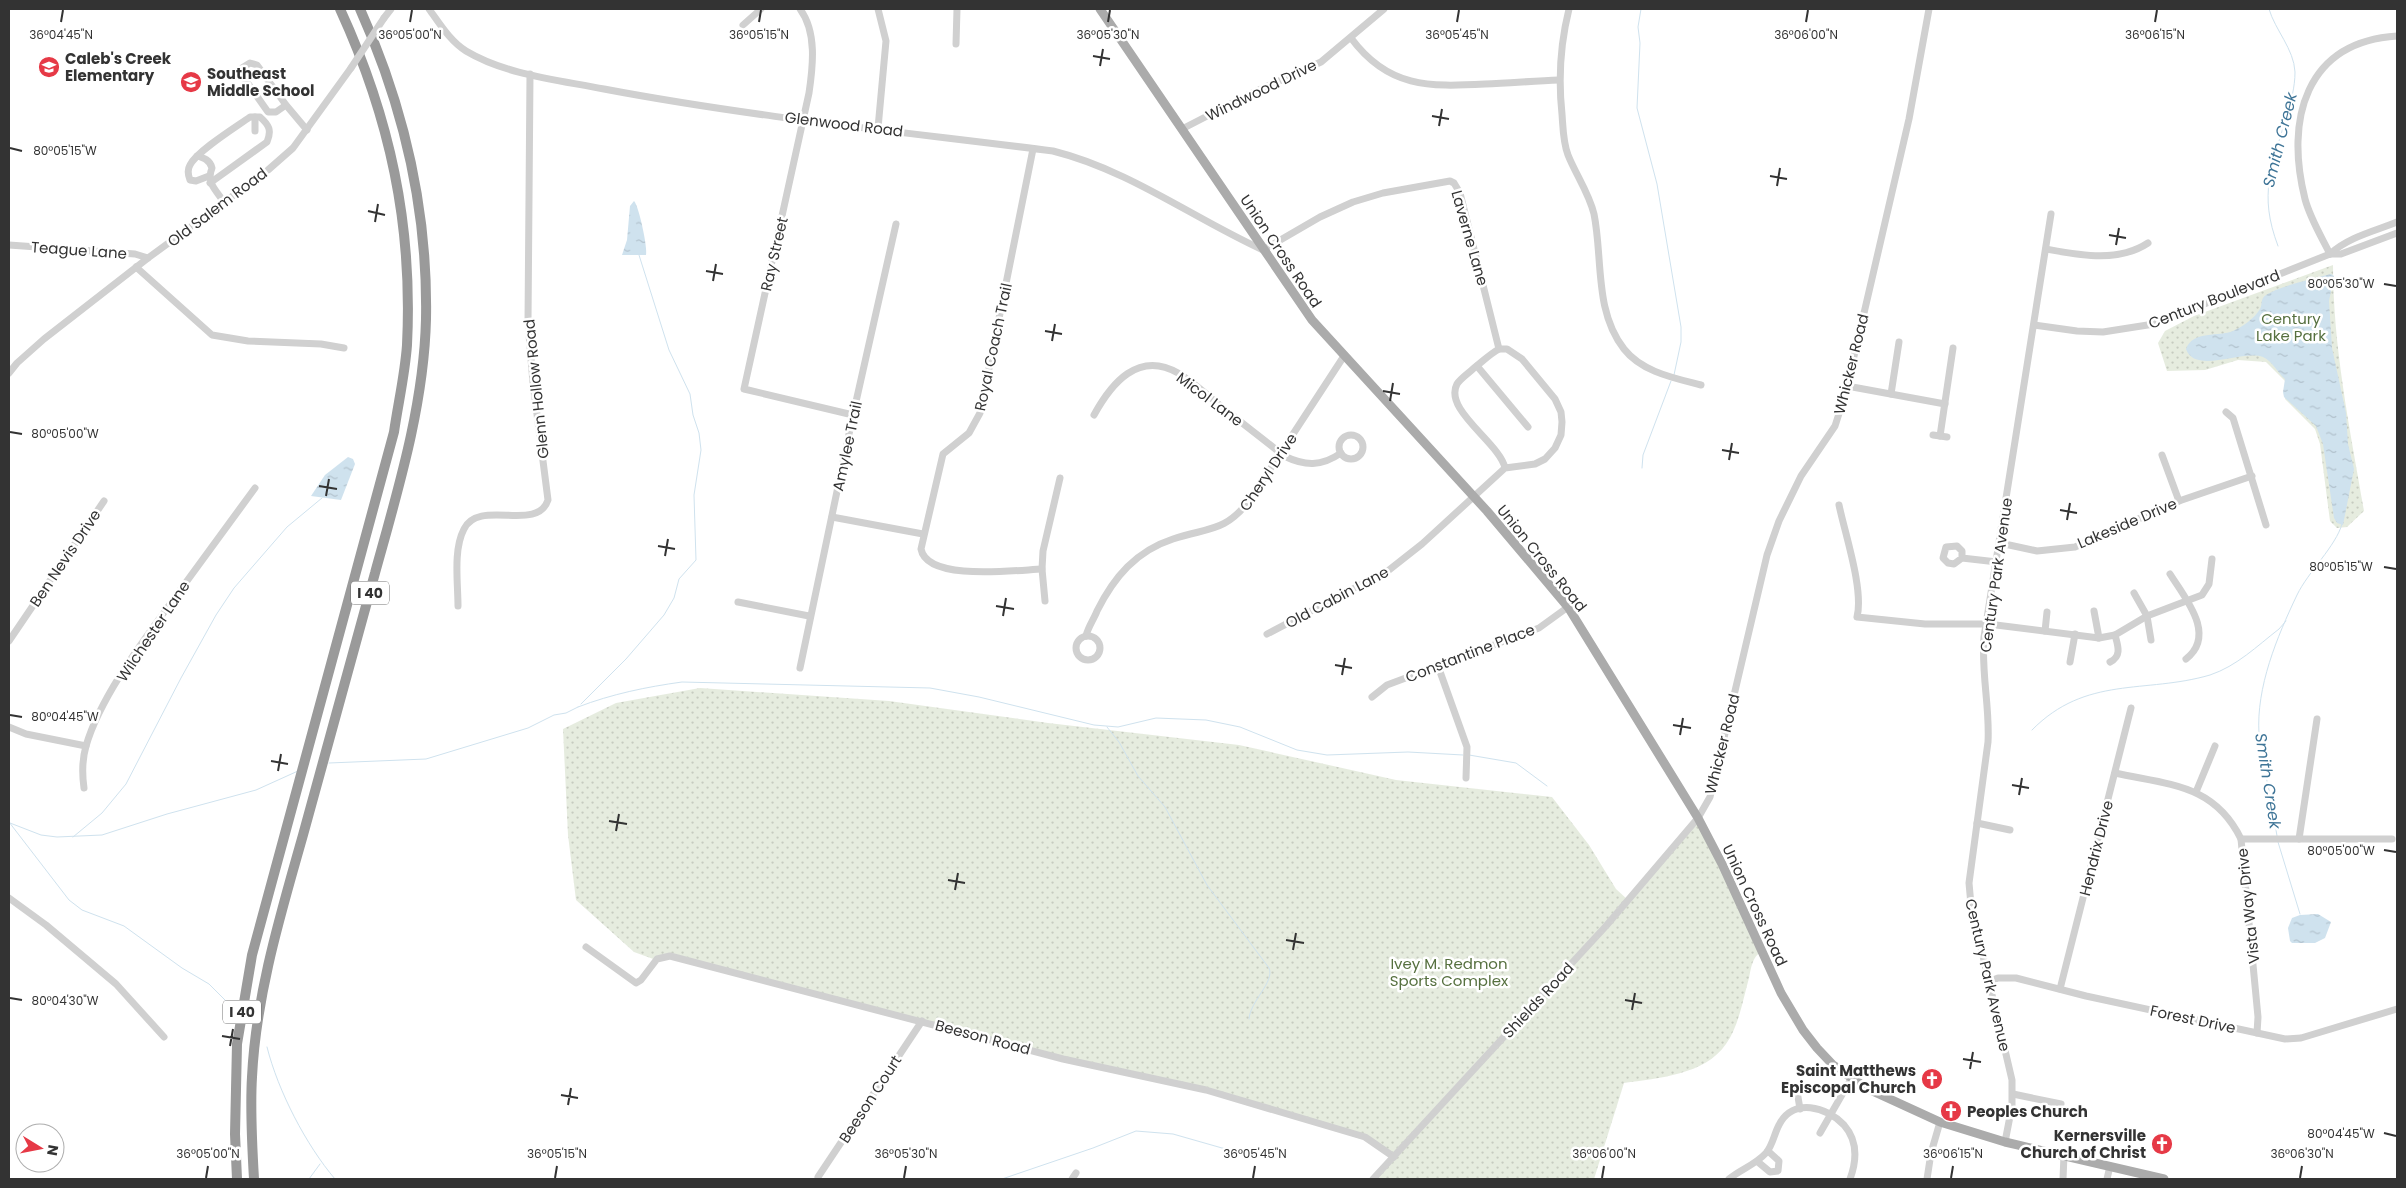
<svg xmlns="http://www.w3.org/2000/svg" width="2406" height="1188" font-family="Poppins,sans-serif">
<style>
.park{fill:url(#park-dots)}
.water{fill:url(#water-ripples)}
.lines{fill:none;stroke-linecap:round;stroke-linejoin:round}
.stream{stroke:#cfe2ee;stroke-width:1}
.minor{stroke:#d0d0d0;stroke-width:7}
.major{stroke:#ababab;stroke-width:9}
.highway{stroke:#9a9a9a;stroke-width:10}
.minor-bridge{stroke:#d0d0d0;stroke-width:7}
.ticks{fill:none;stroke:#333;stroke-width:2}
.labels{text-anchor:middle;dominant-baseline:central;stroke-width:5;stroke-linejoin:round;paint-order:stroke}
.shield{fill:#fff;stroke:#707070;stroke-width:1}
.shield-label{font-size:14px;font-weight:bold;fill:#333}
.poi-label{font-size:15px;font-weight:bold;fill:#333;stroke:#fff;text-anchor:start}
.street-label{font-size:15px;fill:#333;stroke:#fff}
.park-label{font-size:15px;fill:#56703f;stroke:#fff}
.water-label{font-size:16px;font-style:italic;fill:#3f7597;stroke:#fff}
.ticks-label{font-size:12px;text-anchor:middle;fill:#333;stroke:#fff;stroke-width:5;stroke-linejoin:round;paint-order:stroke}
</style>
<defs>
<pattern id="park-dots" width="8" height="8" patternUnits="userSpaceOnUse" patternTransform="scale(1.25)"><rect width="8" height="8" fill="#e6ecdf"/><path d="M2 2h.1M6 6h.1" fill="none" stroke="#c6cbc0" stroke-width="1.8" stroke-linecap="round"/></pattern>
<pattern id="water-ripples" width="26" height="14" patternUnits="userSpaceOnUse" patternTransform="scale(1.25)"><rect width="26" height="14" fill="#cfe2ee"/><path d="M2 4q2-2 4 0t4 0M15 11q2-2 4 0t4 0" fill="none" stroke="#b2c2cd"/></pattern>
</defs>
<rect width="100%" height="100%" fill="#fff"/>
<!-- park -->
<g class="park">
<path d="M2333,265C2333,348 2350,429 2364,511L2347,527L2337,528L2330,521L2320,444L2315,429L2285,399V381L2266,362L2238,360L2205,370L2167,371L2158,343L2165,331L2194,316Z"/>
<path d="M700,688L889,701L1048,723L1239,745L1396,780L1552,797L1589,845L1616,889L1628,900L1698,818L1762,951C1752,957 1751,968 1749,978C1743,999 1739,1026 1726,1044C1705,1075 1658,1078 1624,1083L1594,1179H1373L1394,1157L1377,1144L1206,1090L1063,1059L670,956L656,960L634,952L576,900L568,835L563,729L616,703Z"/>
</g>
<!-- water -->
<g class="water">
<path d="M634,201C639,206 648,249 646,255H622L627,240L630,206Z"/>
<path d="M2331,274L2334,276L2329,301L2332,348L2346,413L2348,444L2354,469L2343,525L2337,523L2334,518L2323,444L2316,426L2284,397L2283,392L2285,379C2277,372 2273,362 2263,357C2243,349 2195,375 2186,349C2193,330 2219,337 2233,331C2242,327 2255,318 2260,309C2262,306 2261,301 2263,298C2268,289 2319,277 2331,274Z"/>
<polygon points="348,457 353,459 355,464 341,500 311,496 325,475"/>
<polygon points="2318,914 2331,922 2325,938 2315,943 2292,943 2290,941 2288,928 2292,918 2300,915"/>
</g>
<g class="lines">
<!-- stream -->
<g class="stream">
<polyline points="1641,9 1638,27 1640,43 1637,108 1657,184 1681,327 1681,342 1674,375"/>
<path d="M2269,9C2275,30 2294,49 2295,72C2295,87 2291,102 2286,117C2272,168 2258,193 2278,246"/>
<polyline points="1642,468 1643,455 1671,381"/>
<polyline points="581,704 626,659 664,615 674,598 679,579 696,560 694,495 701,450 699,433 693,415 690,394 669,350 639,255"/>
<path d="M578,707C612,694 646,687 682,682L930,688L979,697L1094,725L1118,727L1156,718L1206,720L1240,727L1297,750L1327,755L1408,752L1463,755"/>
<path d="M1107,727L1119,742L1138,776L1165,807L1207,885L1269,968C1275,982 1250,1001 1249,1019"/>
<path d="M2032,730C2086,675 2145,694 2210,675C2237,666 2257,646 2279,629L2286,621"/>
<polyline points="1469,755 1516,763 1547,786"/>
<polyline points="329,763 426,759 528,728 554,715 566,713 578,707"/>
<polyline points="9,822 69,900 82,910 124,926 182,968 209,984 229,1004"/>
<polyline points="10,823 41,835 57,837 102,835 167,814 256,790 298,771"/>
<path d="M2277,836C2274,820 2273,805 2269,790C2265,771 2260,754 2259,734C2256,687 2277,637 2297,595C2308,572 2336,546 2342,524"/>
<polyline points="73,837 102,813 126,784 181,678 216,615 234,588 287,527 322,498"/>
<polyline points="2278,842 2300,914"/>
<path d="M267,1047C278,1091 306,1145 335,1179"/>
<polyline points="309,1179 320,1164"/>
<polyline points="1002,1179 1093,1148 1136,1131 1173,1134 1222,1148 1253,1152"/>
</g>
<!-- minor -->
<g class="minor">
<path d="M429,9C440,24 450,41 466,51C506,75 559,80 604,89C752,117 903,132 1053,151C1129,170 1193,218 1263,250L1320,217L1353,202L1383,193L1450,181L1454,183L1460,193L1499,349"/>
<path d="M800,9C817,32 813,66 809,93L744,389L853,415"/>
<path d="M1569,9C1560,45 1558,77 1562,114C1563,127 1563,142 1568,155C1576,175 1589,193 1594,214C1603,258 1594,311 1624,349C1642,372 1674,378 1701,385"/>
<polyline points="384,18 391,9"/>
<polyline points="743,25 761,9"/>
<path d="M1351,38C1388,88 1429,87 1485,84C1510,83 1534,81 1559,80"/>
<polyline points="956,44 957,9"/>
<polyline points="286,105 276,112 268,112 242,75 242,68 250,63 257,65 286,105 307,130"/>
<polyline points="255,117 255,131"/>
<polyline points="878,128 886,41 878,9"/>
<polyline points="1182,129 1248,95 1321,62 1384,9"/>
<path d="M1033,149L980,413L969,433L943,454L921,549C927,582 1017,570 1042,569"/>
<path d="M197,156C204,158 210,160 212,168C206,183 216,190 224,202"/>
<path d="M209,176L196,181L190,180C188,175 187,170 190,165C197,151 236,127 250,117H260C269,125 272,130 267,142L210,183"/>
<polyline points="9,245 135,254 148,258"/>
<path d="M2046,249C2079,255 2118,263 2148,243"/>
<path d="M2330,254C2321,236 2310,218 2305,199C2285,120 2305,42 2397,36"/>
<polyline points="2330,254 2341,254 2397,233"/>
<polyline points="136,267 212,335 248,341 321,344 344,348"/>
<path d="M2034,325L2077,331L2103,332L2154,324L2330,254C2348,237 2375,231 2397,222"/>
<polyline points="1477,366 1528,427"/>
<polyline points="9,373 17,363 44,339 148,258 268,170 293,148 351,68"/>
<polyline points="1847,386 1945,404"/>
<polyline points="1891,394 1899,342"/>
<polyline points="2226,412 2233,418 2266,525"/>
<path d="M1094,415C1111,384 1138,350 1178,373C1192,381 1205,393 1217,403C1239,421 1262,438 1284,456C1305,466 1321,467 1341,453"/>
<polyline points="1933,435 1947,437"/>
<circle cx="1351" cy="447" r="12"/>
<polyline points="1940,436 1953,348"/>
<polyline points="2162,455 2179,501"/>
<path d="M1839,505C1845,534 1864,590 1857,617L1925,624H1988L2099,638L2115,635L2147,616L2202,595L2209,584L2212,559"/>
<polyline points="832,517 923,534"/>
<polyline points="2000,543 2037,551 2075,547 2179,501 2252,476"/>
<polyline points="1962,558 1962,551 1957,546 1946,547 1943,558 1948,563 1954,564 1962,558 1997,562"/>
<path d="M2170,574C2185,598 2217,635 2186,659"/>
<polyline points="2134,593 2147,616 2151,640"/>
<polyline points="1045,601 1042,569 1043,551 1060,478"/>
<polyline points="738,602 809,616"/>
<path d="M458,606C458,583 453,550 464,529C479,498 537,533 548,500L533,383L528,322L530,74"/>
<polyline points="2094,611 2099,638"/>
<polyline points="2045,631 2047,612"/>
<path d="M1267,634L1389,570L1422,544L1505,468L1535,464L1545,459L1555,448L1561,435L1562,422L1561,412L1555,399L1522,359L1507,349H1499C1490,354 1483,361 1474,368C1469,373 1461,378 1457,384C1443,410 1500,443 1505,468"/>
<path d="M1086,636C1088,627 1094,619 1097,611C1114,577 1136,551 1173,539C1209,527 1224,533 1250,500L1344,356"/>
<circle cx="1088" cy="648" r="12"/>
<polyline points="9,641 104,501"/>
<polyline points="2070,662 2075,634"/>
<path d="M2110,662C2122,656 2118,646 2115,635"/>
<polyline points="1438,666 1467,747 1466,778"/>
<polyline points="800,668 853,415 896,224"/>
<polyline points="1372,697 1387,685 1539,628 1568,607"/>
<polyline points="9,727 26,734 86,746"/>
<path d="M2115,773C2169,785 2214,784 2241,839L2258,1017L2257,1033"/>
<path d="M84,788C82,774 82,760 86,746C99,701 137,649 165,611C195,570 225,529 255,488"/>
<polyline points="2196,792 2215,746"/>
<polyline points="1977,823 2010,830"/>
<polyline points="2241,839 2392,839"/>
<polyline points="2299,839 2317,719"/>
<polyline points="9,898 46,925 116,984 164,1037"/>
<polyline points="586,947 636,983 641,980 657,959 670,956 1063,1059 1206,1090 1365,1137 1394,1157"/>
<polyline points="1988,982 1998,978 2016,978 2086,996 2285,1039 2301,1038 2397,1009"/>
<polyline points="2060,989 2131,708"/>
<polyline points="1797,1091 1800,1109"/>
<polyline points="2013,1094 2061,1104"/>
<polyline points="1820,1133 1851,1079"/>
<path d="M2005,1142L2012,1106V1080L1971,905L1969,883L1988,742C1990,707 1981,673 1984,637L2051,214"/>
<polyline points="1758,1162 1770,1172 1778,1171 1779,1161 1768,1151"/>
<polyline points="818,1177 922,1021"/>
<polyline points="1072,1179 1076,1173"/>
<polyline points="1373,1179 1606,926 1698,818 1710,797 1715,776 1767,555 1779,521 1801,476 1835,426 1845,395 1909,119 1929,9"/>
<path d="M1729,1179C1741,1169 1755,1165 1766,1153C1773,1145 1774,1134 1779,1125C1793,1097 1827,1107 1844,1125C1858,1141 1857,1160 1850,1179"/>
<polyline points="1927,1179 1931,1153 1940,1122"/>
<polyline points="2063,1179 2064,1155"/>
<polyline points="2107,1179 2110,1166"/>
</g>
<!-- major -->
<polyline class="major" points="1100,9 1312,320 1487,511 1568,607 1698,818 1722,864 1781,993 1803,1030 1817,1048 1833,1065 1868,1089 1940,1122 2005,1142 2164,1179"/>
<!-- highway -->
<g class="highway">
<path d="M237,1179L235,1134L237,1044L252,955L394,432C398,404 405,374 407,345C413,225 390,118 340,9"/>
<path d="M254,1179C252,1145 250,1110 252,1077C256,994 281,913 303,835C327,747 351,660 375,573C398,490 424,405 426,319C428,210 404,107 360,9"/>
</g>
<!-- minor-bridge -->
<polyline class="minor-bridge" points="351,68 384,18"/>
</g>
<!-- ticks -->
<path class="ticks" d="M61,22L63,10M410,22L412,10M759,22L761,10M1108,22L1110,10M1457,22L1459,10M1806,22L1808,10M2155,22L2157,10M1093,56L1110,59M1100,66L1103,49M1432,116L1449,119M1439,126L1442,109M10,148L22,151M1770,176L1787,179M1777,186L1780,168M368,211L385,215M375,222L378,204M2109,235L2126,238M2116,245L2119,228M706,271L723,274M713,281L716,264M2384,284L2396,286M1045,331L1062,334M1052,341L1055,324M1383,391L1400,394M1390,401L1393,383M10,432L22,434M1722,450L1739,453M1729,460L1732,443M319,486L337,489M326,496L329,479M2060,510L2077,513M2067,520L2070,503M658,546L675,549M665,556L668,539M2384,567L2396,569M996,606L1014,609M1003,616L1006,598M1335,665L1352,668M1342,675L1345,658M10,715L22,717M1673,725L1691,728M1680,735L1683,718M271,761L288,764M278,771L281,754M2012,785L2029,788M2019,795L2022,778M609,821L627,824M616,831L619,814M2384,850L2396,852M948,880L965,883M955,890L958,873M1286,940L1304,943M1293,950L1296,933M10,998L22,1000M1625,1000L1642,1003M1632,1010L1635,993M222,1036L240,1039M230,1046L233,1029M1963,1059L1981,1062M1970,1069L1973,1052M561,1095L578,1098M568,1105L571,1088M2384,1133L2396,1136M206,1178L208,1166M555,1178L557,1166M904,1178L906,1166M1253,1178L1255,1166M1602,1178L1604,1166M1951,1178L1953,1166M2300,1178L2302,1166"/>
<!-- icons -->
<defs>
<g id="school-disc" transform="scale(1.125)"><circle r="9.5" fill="#e63946" stroke="#fff"/><path d="M0-5L7-2L0 1L-7-2ZM-4 1L0 2.5L4 1V4Q0 6-4 4Z" fill="#fff"/></g>
<g id="church-disc" transform="scale(1.125)"><circle r="9.5" fill="#e63946" stroke="#fff"/><path d="M-1.2-6h2.4v3.5h3.3v2.4h-3.3V6h-2.4V-.1h-3.3v-2.4h3.3Z" fill="#fff"/></g>
</defs>
<g fill-rule="evenodd">
<use href="#school-disc" x="49" y="67"/>
<use href="#school-disc" x="191" y="82"/>
<use href="#church-disc" x="1932" y="1079"/>
<use href="#church-disc" x="1951" y="1111"/>
<use href="#church-disc" x="2162" y="1144"/>
</g>
<g class="labels">
<!-- shield labels -->
<g class="shield">
<rect x="351" y="581.5" width="38" height="23" rx="4"/>
<rect x="223" y="1000.5" width="38" height="23" rx="4"/>
</g>
<g class="shield-label">
<text x="370" y="593">I 40</text>
<text x="242" y="1012">I 40</text>
</g>
<!-- poi labels -->
<g class="poi-label">
<text x="65" y="58">Caleb's Creek<tspan x="65" dy="17">Elementary</tspan></text>
<text x="207" y="73">Southeast<tspan x="207" dy="17">Middle School</tspan></text>
<text x="1916" y="1070" text-anchor="end">Saint Matthews<tspan x="1916" dy="17">Episcopal Church</tspan></text>
<text x="1967" y="1111">Peoples Church</text>
<text x="2146" y="1135" text-anchor="end">Kernersville<tspan x="2146" dy="17">Church of Christ</tspan></text>
</g>
<!-- street labels -->
<g class="street-label">
<text transform="translate(1261 90) rotate(-26)">Windwood Drive</text>
<text transform="translate(844 124) rotate(7)">Glenwood Road</text>
<text transform="translate(217 207) rotate(-37)">Old Salem Road</text>
<text transform="translate(1470 238) rotate(74)">Laverne Lane</text>
<text transform="translate(79 250) rotate(4)">Teague Lane</text>
<text transform="translate(1281 251) rotate(56)">Union Cross Road</text>
<text transform="translate(774 254) rotate(-77)">Ray Street</text>
<text transform="translate(2214 299) rotate(-21)">Century Boulevard</text>
<text transform="translate(993 347) rotate(-78)">Royal Coach Trail</text>
<text transform="translate(1851 364) rotate(-76)">Whicker Road</text>
<text transform="translate(536 389) rotate(-96)">Glenn Hollow Road</text>
<text transform="translate(1210 399) rotate(37)">Micol Lane</text>
<text transform="translate(847 446) rotate(-78)">Amylee Trail</text>
<text transform="translate(1268 472) rotate(-56)">Cheryl Drive</text>
<text transform="translate(2127 523) rotate(-23)">Lakeside Drive</text>
<text transform="translate(65 558) rotate(-56)">Ben Nevis Drive</text>
<text transform="translate(1542 558) rotate(51)">Union Cross Road</text>
<text transform="translate(1996 575) rotate(-82)">Century Park Avenue</text>
<text transform="translate(1337 597) rotate(-28)">Old Cabin Lane</text>
<text transform="translate(153 631) rotate(-56)">Wilchester Lane</text>
<text transform="translate(1470 653) rotate(-21)">Constantine Place</text>
<text transform="translate(1722 744) rotate(-76)">Whicker Road</text>
<text transform="translate(2096 848) rotate(-76)">Hendrix Drive</text>
<text transform="translate(1755 905) rotate(65)">Union Cross Road</text>
<text transform="translate(2248 906) rotate(-96)">Vista Way Drive</text>
<text transform="translate(1988 975) rotate(77)">Century Park Avenue</text>
<text transform="translate(1538 1000) rotate(-47)">Shields Road</text>
<text transform="translate(2193 1019) rotate(12)">Forest Drive</text>
<text transform="translate(983 1037) rotate(15)">Beeson Road</text>
<text transform="translate(870 1099) rotate(-57)">Beeson Court</text>
</g>
<!-- park labels -->
<g class="park-label">
<text x="2291" y="318">Century<tspan x="2291" dy="17">Lake Park</tspan></text>
<text x="1449" y="963">Ivey M. Redmon<tspan x="1449" dy="17">Sports Complex</tspan></text>
</g>
<!-- water labels -->
<g class="water-label">
<text transform="translate(2280 140) rotate(-76)">Smith Creek</text>
<text transform="translate(2268 781) rotate(81)">Smith Creek</text>
</g>
</g>
<g class="ticks-label">
<text x="61" y="39">36°04'45"N</text>
<text x="1108" y="39">36°05'30"N</text>
<text x="1806" y="39">36°06'00"N</text>
<text x="2155" y="39">36°06'15"N</text>
<text x="410" y="39">36°05'00"N</text>
<text x="759" y="39">36°05'15"N</text>
<text x="1457" y="39">36°05'45"N</text>
<text x="65" y="155">80°05'15"W</text>
<text x="2341" y="288">80°05'30"W</text>
<text x="65" y="438">80°05'00"W</text>
<text x="2341" y="571">80°05'15"W</text>
<text x="65" y="721">80°04'45"W</text>
<text x="2341" y="855">80°05'00"W</text>
<text x="65" y="1005">80°04'30"W</text>
<text x="2341" y="1138">80°04'45"W</text>
<text x="208" y="1158">36°05'00"N</text>
<text x="557" y="1158">36°05'15"N</text>
<text x="906" y="1158">36°05'30"N</text>
<text x="1255" y="1158">36°05'45"N</text>
<text x="1604" y="1158">36°06'00"N</text>
<text x="1953" y="1158">36°06'15"N</text>
<text x="2302" y="1158">36°06'30"N</text>
</g>
<!-- border -->
<rect width="2406" height="1188" fill="none" stroke="#333333" stroke-width="20"/>
<!-- north arrow -->
<g transform="translate(40 1148) rotate(100)"><circle r="24" fill="#ffffff" stroke="#adadad"/>
<path d="M0-4L9 19L0 12L-9 19Z" fill="#e63946"/>
<text y="-8" font-size="14" font-weight="bold" text-anchor="middle" fill="#333333">N</text>
</g>
</svg>
